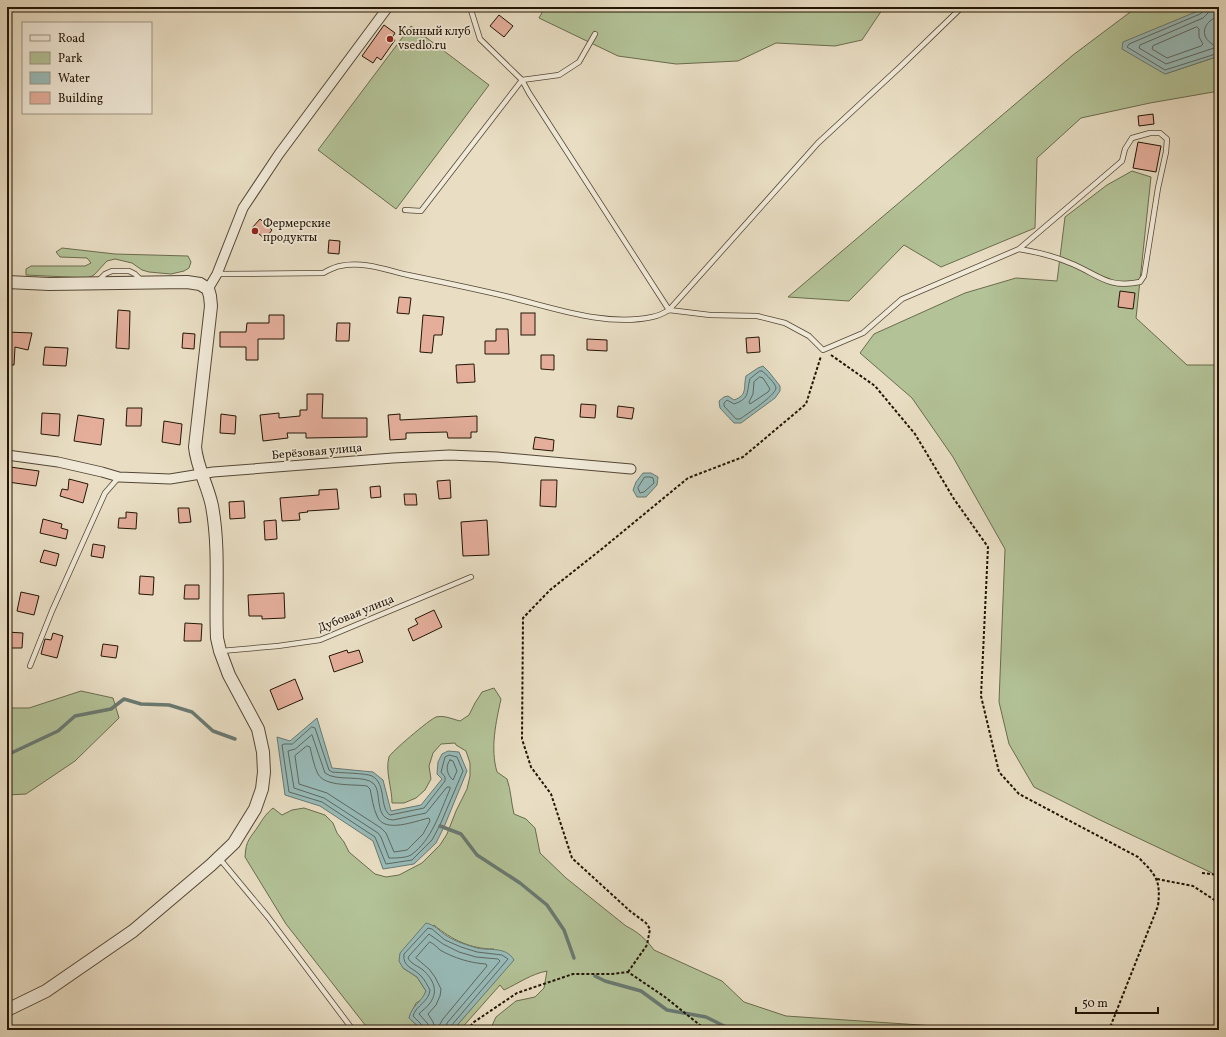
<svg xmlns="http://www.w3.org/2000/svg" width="1226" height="1037" font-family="Vollkorn,serif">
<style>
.green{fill:#b3c297;stroke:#6a6c4e}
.water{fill:#98bbb9;stroke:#697971}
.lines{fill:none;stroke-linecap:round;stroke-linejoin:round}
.shore{stroke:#5d685f;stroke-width:1}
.stream{stroke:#697971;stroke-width:3.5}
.building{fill:#e4ae9b;stroke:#221505}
.service-casing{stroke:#544735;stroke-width:6}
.minor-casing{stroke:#544735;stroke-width:11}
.tertiary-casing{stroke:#544735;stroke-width:14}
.path{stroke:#221505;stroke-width:2;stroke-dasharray:3 2;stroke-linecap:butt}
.service{stroke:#f1ead9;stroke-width:4.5}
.minor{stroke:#f1ead9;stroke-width:9}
.tertiary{stroke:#f1ead9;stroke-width:12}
.poi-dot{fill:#8f2418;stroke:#f1ead9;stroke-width:1.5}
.labels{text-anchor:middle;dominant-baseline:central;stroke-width:3.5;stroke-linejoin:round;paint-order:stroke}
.poi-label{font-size:12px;fill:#221505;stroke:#f1ead9;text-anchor:start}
.street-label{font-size:12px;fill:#221505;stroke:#f1ead9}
</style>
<rect width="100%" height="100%" fill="#e9dec4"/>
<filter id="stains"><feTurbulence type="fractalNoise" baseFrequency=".005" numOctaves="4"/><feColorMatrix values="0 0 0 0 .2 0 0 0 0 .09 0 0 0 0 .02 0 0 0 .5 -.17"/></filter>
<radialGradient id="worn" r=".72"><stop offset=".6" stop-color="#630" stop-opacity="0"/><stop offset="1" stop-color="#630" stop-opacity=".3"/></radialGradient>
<!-- green -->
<g class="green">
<polygon points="545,7 884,7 862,40 835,46 776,43 738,61 676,64 618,56 539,18"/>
<polygon points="1137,7 1203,7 1198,11 1165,74 1219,56 1219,91 1150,103 1081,118 1037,158 1035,228 941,267 904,245 849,301 788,297 1073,55"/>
<polygon points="411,26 489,85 396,209 318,150"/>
<polygon points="1132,171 1151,177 1136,318 1187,365 1219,365 1219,878 1210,872 1100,820 1034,787 1009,744 999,702 1005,549 953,457 912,398 860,353 874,334 965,293 1016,278 1057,281 1065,217 1107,185"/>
<polygon points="62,248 115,254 188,256 191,262 189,268 184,271 171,274 149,272 142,270 132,263 115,259 107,261 94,275 88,278 26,275 26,269 31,266 85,266 91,263 87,258 60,257 56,252"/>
<path d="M494,688L501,699C496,722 490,748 497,772L507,779C511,790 511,802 514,814L526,819L535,828L540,853L566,878L626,926C638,932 646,939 654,950L722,981L744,1002L786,1016L950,1027L968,1030H490L496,1017L516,1001L535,997L544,988L547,971C531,974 519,983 504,990L500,985L460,1030H453L471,1009L494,949C471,949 452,940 434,925L403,968L417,977L426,991L423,999L416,1003L409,1018L422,1030H369L286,924L245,857C246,839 250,839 259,825C264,817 266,814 273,808L282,815L292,810L304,808L325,815L333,823L337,833L344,842L349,852L375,874L386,877L399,875L422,863L440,845L447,834L456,811L467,789L470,776V763L466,751L456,745L455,743L441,744L433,753L429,766L431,779L425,790L416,798L404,803H392C392,788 385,771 389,757C390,753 430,719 436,717C444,715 452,719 460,721L469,715L475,703L482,692Z"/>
<polygon points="81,691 113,698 119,718 75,761 26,794 7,795 7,708 29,708"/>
</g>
<!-- water -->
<g class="water">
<polygon points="1203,7 1219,7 1219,26 1216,27 1214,34 1219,38 1219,56 1165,74 1122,49 1123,42 1198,11"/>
<path d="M763,366L769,372L780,386V391L775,398L741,423H734L720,408L719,401L724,397L728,396L734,400C748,395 743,388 746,376L758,368Z"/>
<polygon points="643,473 651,473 658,477 657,485 646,497 637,497 633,490 636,482"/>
<polygon points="317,718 332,768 373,772 383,780 391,811 421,805 442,779 437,774 438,762 442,754 448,751 459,752 467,771 444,827 436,843 414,864 383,869 373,841 320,806 285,795 277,737 290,741"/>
<path d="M426,923C435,925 439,931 447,936C456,942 467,945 477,948C489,951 506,946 514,960L453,1030H422L409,1018C412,1005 421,1003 426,991L417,977L403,968L399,961L400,953Z"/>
</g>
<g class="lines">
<!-- shore -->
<g class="shore">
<polyline points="1205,7 1204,11 1200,14 1129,44 1127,47 1165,70 1219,53"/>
<path d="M1210,7L1208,13L1203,18L1140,45L1139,48L1166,64L1214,48L1215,46C1211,43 1207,41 1205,36C1202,27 1210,18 1219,17"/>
<polygon points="1197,27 1199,29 1199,37 1203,44 1201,46 1167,58 1152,49 1153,46"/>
<path d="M760,371H762C766,374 776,384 776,388C775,396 747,414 740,419H736L724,406V403L727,400L734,404C751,398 746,392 750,379Z"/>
<polygon points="760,377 763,378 770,389 768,392 750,404 749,402 753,394 754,382"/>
<polygon points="645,477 650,477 653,478 654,483 644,492 640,493 638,488"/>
<path d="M312,727L315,728L329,770L332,772C340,773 366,773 372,776C387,784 379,808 390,815L424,808L445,781V777L441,772L445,757L449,755L457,757L463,771L440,825L432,840L412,860L386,864L375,837L322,802L289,792L282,745L284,744H292Z"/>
<path d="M312,735L325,773C336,782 365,774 374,784C382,793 374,819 393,820L426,813L447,787H450V789C440,812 432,840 411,855C406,858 395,858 389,858L381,837L378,833L324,798L294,788L288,751L295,749Z"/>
<path d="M307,746L310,747C312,756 314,766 318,774C325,787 354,784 367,786L370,789C372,797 373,808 377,816C384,834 415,821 429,818L430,821L423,834L407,850L394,852L386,833L381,828L327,793L299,784L295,756Z"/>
<path d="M450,760L453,761L457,771L453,780C447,775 445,766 450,760Z"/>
<path d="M430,942C434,944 437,947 440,950C454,958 470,963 486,964L487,966L443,1019L437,1029L435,1028L433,1022L428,1014L436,1005L440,996L441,989L435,977L429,969L416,958Z"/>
<path d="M424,1030L423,1026L413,1016C416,1005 429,1002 430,990C427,985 425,980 421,976C414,968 402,967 404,954L428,928L432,929L445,940L461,947L477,952L502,955L508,959L451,1026L450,1030"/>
<path d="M429,1030L428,1024L419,1014C422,1010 427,1008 430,1003C439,991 433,979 423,970C418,966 411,964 408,958L409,956L429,934L443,944L459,952L476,957L498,959L500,961L447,1023L445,1030"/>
</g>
<!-- stream -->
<g class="stream">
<polyline points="7,755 58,731 75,716 111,709 124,699 141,704 169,705 192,712 213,731 235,739"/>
<polyline points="440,826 461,834 477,855 520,883 547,905 564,930 574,958"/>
<polyline points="595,976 605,981 641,991 667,1010 706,1017 732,1030"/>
</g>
</g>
<!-- building -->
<g class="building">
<polygon points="499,15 513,26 504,37 490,26"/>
<polygon points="384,25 395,33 392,38 395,40 381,60 377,57 373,63 362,56"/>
<polygon points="1153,114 1154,124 1139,126 1138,116"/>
<polygon points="1138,142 1161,146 1156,172 1133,168"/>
<polygon points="260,219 272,230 265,239 252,228"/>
<polygon points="329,240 340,241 339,254 328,253"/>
<polygon points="1120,291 1135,293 1133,309 1118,307"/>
<polygon points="399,297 411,298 409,314 397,313"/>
<polygon points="118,310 130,311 129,349 116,348"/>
<rect x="521" y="313" width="14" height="22"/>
<polygon points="269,315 284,315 284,339 258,339 258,360 246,360 246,347 220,347 220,332 246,332 247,323 269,323"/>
<polygon points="423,315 444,317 442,335 434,335 432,353 420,352"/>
<polygon points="337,323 350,323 349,341 336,341"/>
<polygon points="496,329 508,329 509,354 485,354 485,341 496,341"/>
<polygon points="7,332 32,333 28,350 15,347 14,365 7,365"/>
<polygon points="183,333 195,334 194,349 182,348"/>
<polygon points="759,337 760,352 747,353 746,338"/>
<polygon points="587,339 607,340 607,351 587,350"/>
<polygon points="45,347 68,348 66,366 43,365"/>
<polygon points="541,355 554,355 554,370 541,369"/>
<polygon points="474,364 475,382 457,383 456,365"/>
<polygon points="307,394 323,394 322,418 367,418 367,437 306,438 306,433 287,433 288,438 263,441 260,415 279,413 279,418 300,416 300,410 307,410"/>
<polygon points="581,404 596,405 595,418 580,417"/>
<polygon points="618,406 634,408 632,419 617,417"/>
<polygon points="127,408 142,408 141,426 126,426"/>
<polygon points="42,413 60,414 59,436 41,434"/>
<polygon points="221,414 236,416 235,434 220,433"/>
<polygon points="400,414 400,420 477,416 477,432 471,432 471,438 448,438 447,432 406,433 406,439 390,440 388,415"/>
<polygon points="78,415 104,419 101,445 74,441"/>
<polygon points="164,421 182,424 180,445 162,442"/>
<polygon points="535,437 554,440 553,451 533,449"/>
<polygon points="10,467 39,471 36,486 8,482"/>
<polygon points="69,479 88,484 83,503 60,496 62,489 68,490"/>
<polygon points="450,480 451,498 439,499 437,481"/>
<polygon points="541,480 557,480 556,507 540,506"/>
<polygon points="380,486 381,497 371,498 370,487"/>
<polygon points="337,489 339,509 307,511 308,512 299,513 300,520 282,521 280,498 319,495 319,490"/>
<polygon points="404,494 416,494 417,505 405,505"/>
<polygon points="244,501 245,518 230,519 229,502"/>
<polygon points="178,508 189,508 191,522 179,523"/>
<polygon points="126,512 137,513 136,529 118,528 119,518 126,518"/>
<polygon points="43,519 62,524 61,528 68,530 66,539 40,533"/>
<polygon points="276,520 277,539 265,540 264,521"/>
<polygon points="487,520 489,555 463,556 461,522"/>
<polygon points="93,544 105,546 103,558 91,556"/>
<polygon points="44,550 59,554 56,566 40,562"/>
<polygon points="140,576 154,577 153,595 139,594"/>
<polygon points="185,585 199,585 199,599 184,599"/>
<polygon points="21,592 39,596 34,615 17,611"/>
<polygon points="284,593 285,618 262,619 262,616 249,616 248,595"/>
<polygon points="434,610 442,627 413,641 408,629 418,624 415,619"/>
<polygon points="185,623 202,624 201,641 184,641"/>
<polygon points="7,632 23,633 22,648 7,648"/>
<polygon points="53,633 63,636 57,658 41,654 45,639 51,640"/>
<polygon points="103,644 118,646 116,658 101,656"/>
<polygon points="347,650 348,653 359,650 363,662 334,672 329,656"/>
<polygon points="295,679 303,699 278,710 270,690"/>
</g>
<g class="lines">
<!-- service casing -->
<g class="service-casing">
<g id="service">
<polyline points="470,7 480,39 522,80 529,93 669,310"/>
<polyline points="405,210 421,211 522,80 559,75 579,62 595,34"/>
<path d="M217,274L323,273C329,270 334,267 340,266C364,261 386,270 408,275C442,282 476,289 509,297C554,308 606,327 652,317C658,316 664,313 669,310L818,143L900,67L962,7"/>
<polyline points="99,280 105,274 112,271 129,271 135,274 142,281"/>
<path d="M669,310L710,315L757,316L785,323L809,336L823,350L863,333L902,299L1019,249L1122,161L1125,149L1132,138L1150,133H1160L1167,139L1166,152L1158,188L1144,276L1140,282C1107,289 1098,274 1070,263C1054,256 1037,252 1019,249"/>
<polyline points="221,651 278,646 320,640 471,577"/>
<polyline points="30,666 52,611 105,493 119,477"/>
<polyline points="219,858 268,917 353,1030"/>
</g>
</g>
<!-- minor casing -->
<g class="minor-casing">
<g id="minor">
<polyline points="208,289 217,274 243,208 279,154 388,7"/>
<polyline points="7,455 58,462 102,472 119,477 170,479 213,472 393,458 449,455 497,457 631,469"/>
</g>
</g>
<!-- tertiary casing -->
<g class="tertiary-casing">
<path id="tertiary" d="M7,282L49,284L187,282L200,284L208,289L210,296L211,306L195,447C197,468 208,486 212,506C220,549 215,595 217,638L220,651L229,675L258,729L263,752L264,772L262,789L255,809L234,843L211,865L133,931L46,991L7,1010"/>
</g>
<!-- path -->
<g class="path">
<path d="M831,355L875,386L915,434L954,499L988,547L981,696L999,772L1019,794L1138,857C1156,875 1161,880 1158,906L1109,1030"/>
<polyline points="1202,873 1219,875"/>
<polyline points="1157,879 1193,886 1219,903"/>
<polyline points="628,972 647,945 650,929 646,923 630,911 572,858 551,794 531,767 522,739 523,618 550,590 603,548 688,478 743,457 806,404 821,356"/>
<polyline points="467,1030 474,1022 517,993 573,974 612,974 628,972 665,997 706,1030"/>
</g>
<!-- service -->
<use href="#service" class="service"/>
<!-- minor -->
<use href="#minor" class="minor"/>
<!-- tertiary -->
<use href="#tertiary" class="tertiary"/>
</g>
<!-- markers -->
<g class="poi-dot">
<circle cx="390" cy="39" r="4"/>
<circle cx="255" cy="231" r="4"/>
</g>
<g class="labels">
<!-- poi labels -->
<g class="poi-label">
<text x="398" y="32">Конный клуб<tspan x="398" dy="14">vsedlo.ru</tspan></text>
<text x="263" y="224">Фермерские<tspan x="263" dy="14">продукты</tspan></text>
</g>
<!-- street labels -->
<g class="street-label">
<text transform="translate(317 452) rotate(-5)">Берёзовая улица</text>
<text transform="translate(356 614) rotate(-22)">Дубовая улица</text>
</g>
</g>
<!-- margin -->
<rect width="1226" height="1037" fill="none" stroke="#e9dec4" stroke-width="24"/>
<rect x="8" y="8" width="1210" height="1021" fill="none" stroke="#221505" stroke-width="2"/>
<rect x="12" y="12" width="1202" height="1013" fill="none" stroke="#221505"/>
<!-- legend -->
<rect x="22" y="22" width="130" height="92" fill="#f1ead9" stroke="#9e9584"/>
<rect x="30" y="35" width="20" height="6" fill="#f1ead9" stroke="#9e9584"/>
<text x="58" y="42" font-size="12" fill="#221505">Road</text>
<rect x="30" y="52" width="20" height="12" fill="#b3c297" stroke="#9e9584"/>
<text x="58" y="62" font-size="12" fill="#221505">Park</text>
<rect x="30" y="72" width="20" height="12" fill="#98bbb9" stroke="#9e9584"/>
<text x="58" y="82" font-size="12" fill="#221505">Water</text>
<rect x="30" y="92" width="20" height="12" fill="#e4ae9b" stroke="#9e9584"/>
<text x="58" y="102" font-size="12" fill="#221505">Building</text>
<!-- scale -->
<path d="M1076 1007v6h82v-6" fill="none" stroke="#221505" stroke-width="2"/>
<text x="1082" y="1007" font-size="12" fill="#221505" stroke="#f1ead9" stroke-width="3" paint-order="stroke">50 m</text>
<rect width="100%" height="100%" filter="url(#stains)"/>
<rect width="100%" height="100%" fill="url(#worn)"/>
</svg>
